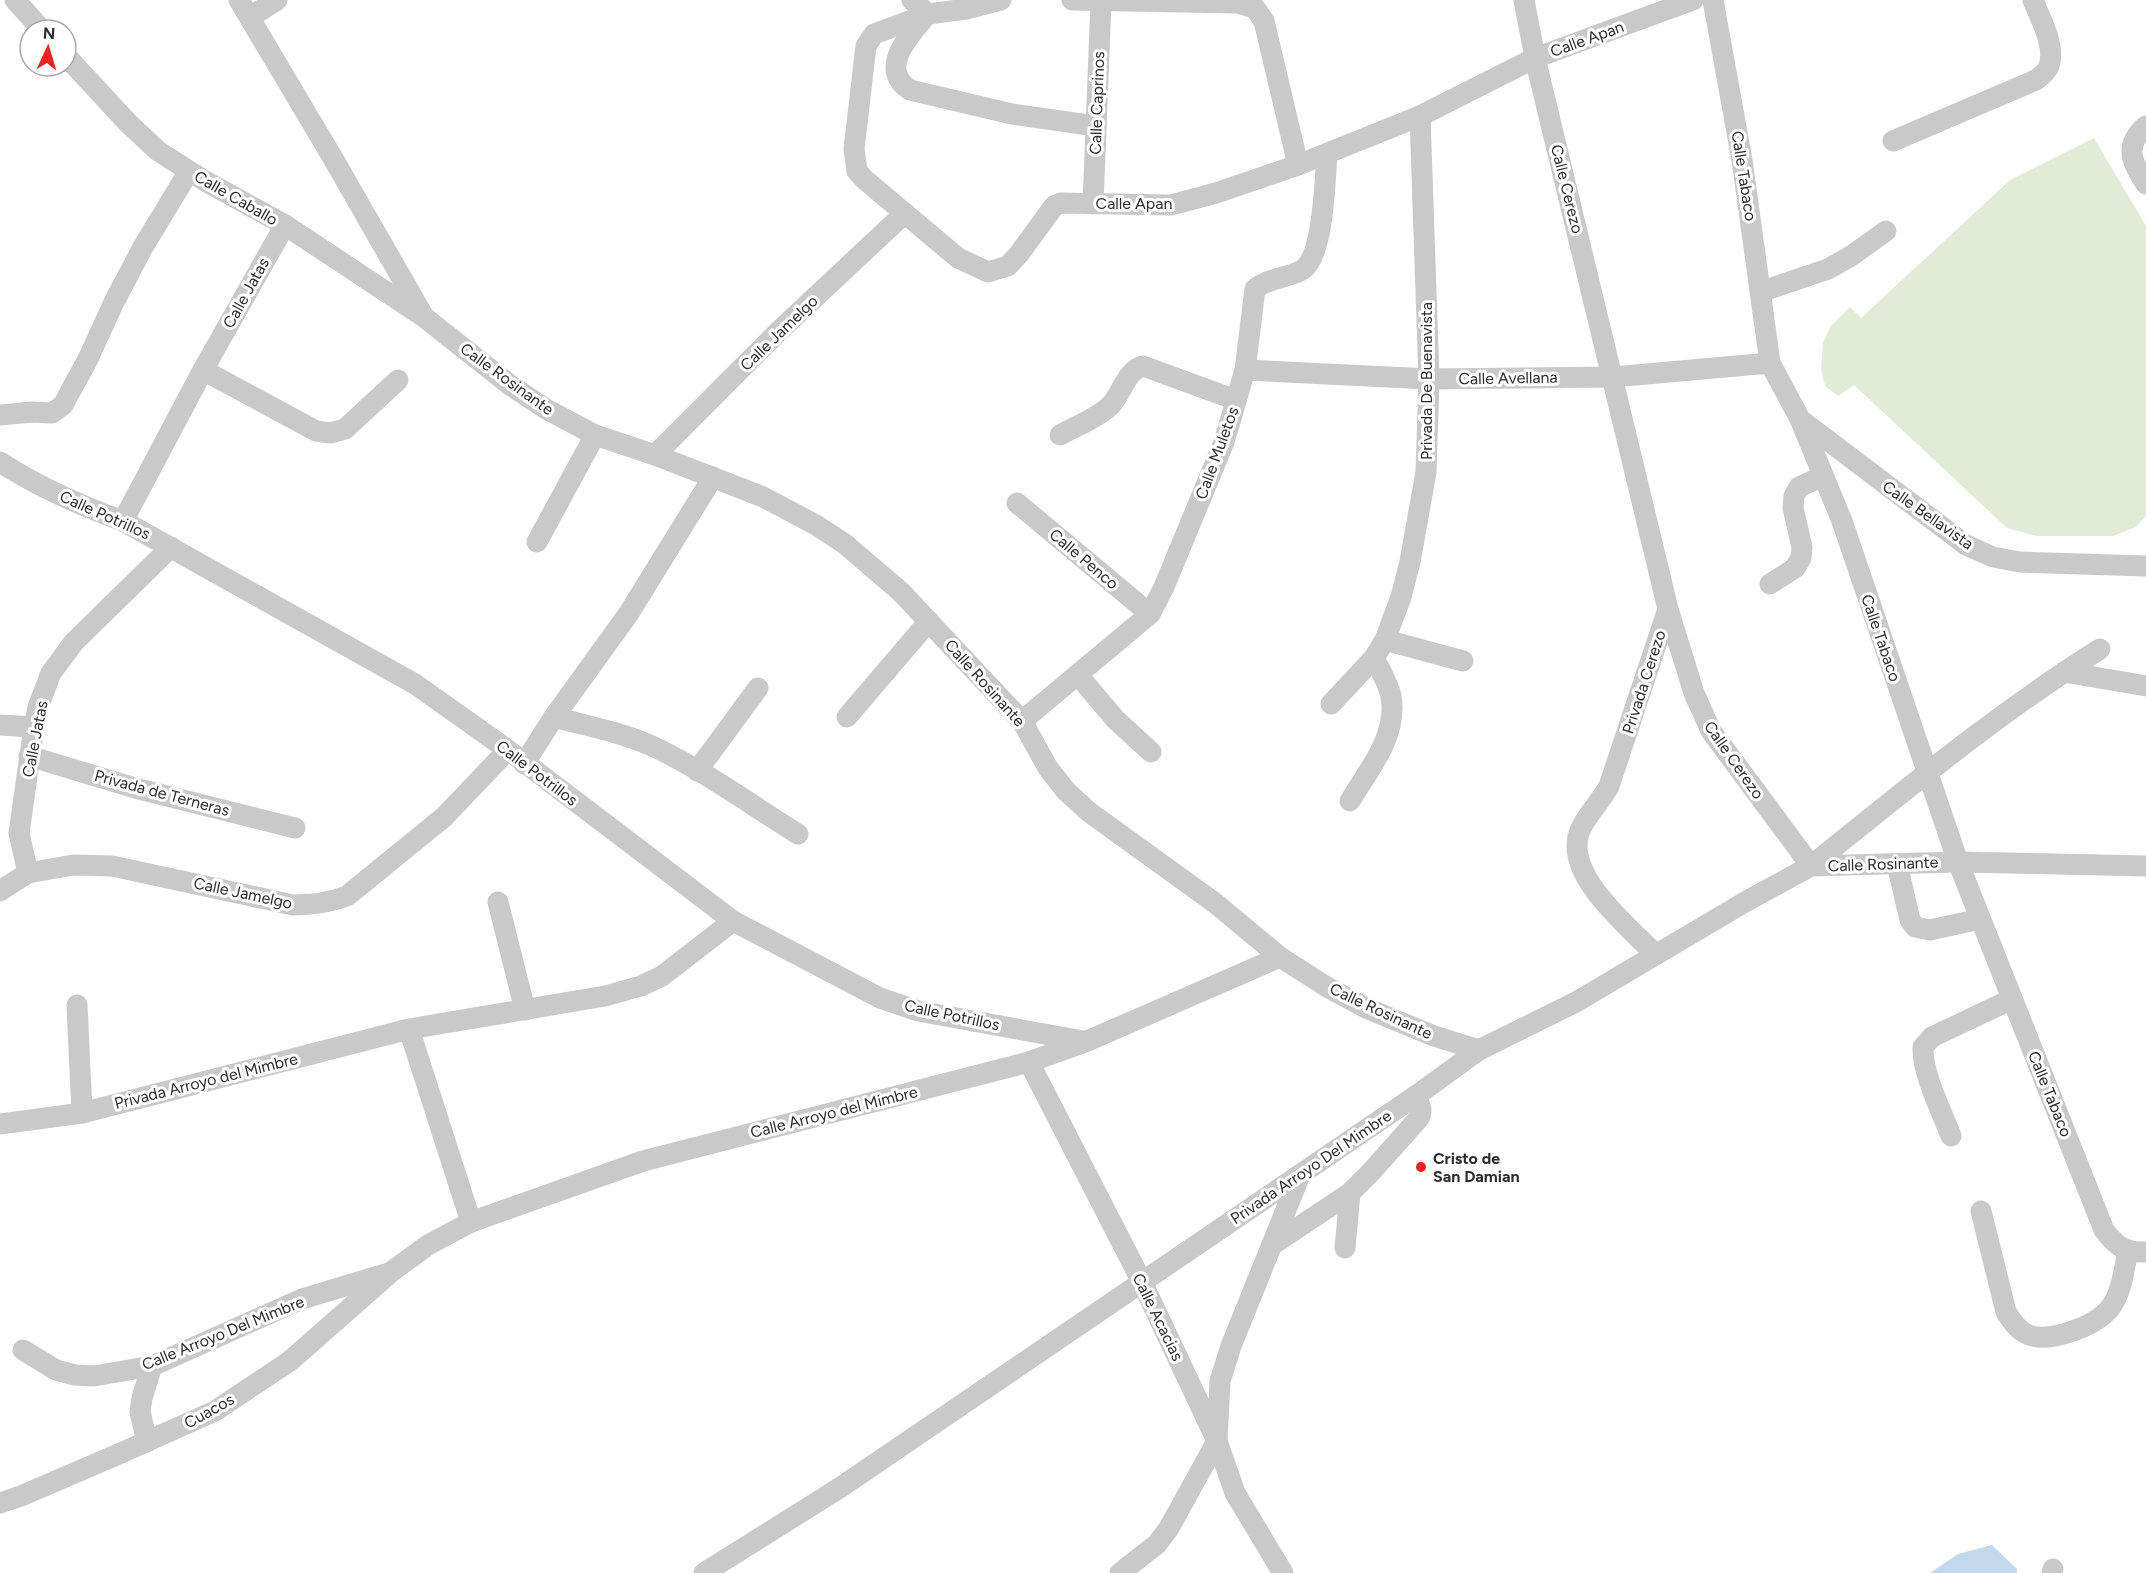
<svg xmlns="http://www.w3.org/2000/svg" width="2146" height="1573" font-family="Figtree,sans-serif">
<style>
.green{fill:#e1ebd8}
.water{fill:#c2d9ec}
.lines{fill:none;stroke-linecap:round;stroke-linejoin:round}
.minor{stroke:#c9c9c9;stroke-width:21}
.poi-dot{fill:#ee2225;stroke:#fff;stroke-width:2}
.labels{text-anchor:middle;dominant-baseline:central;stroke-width:6;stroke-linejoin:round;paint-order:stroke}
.street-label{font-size:16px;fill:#2c2c2c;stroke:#fff}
.poi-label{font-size:16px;font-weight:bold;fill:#2c2c2c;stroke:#fff;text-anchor:start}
</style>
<rect width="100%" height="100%" fill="#fff"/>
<!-- green -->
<polygon class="green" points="2094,138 2146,226 2146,516 2136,527 2113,536 2037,536 2007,528 1854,385 1838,396 1825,386 1821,369 1823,342 1831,326 1850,307 1861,318 2010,180"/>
<!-- water -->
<polygon class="water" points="1992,1545 2017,1569 2017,1573 1930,1573 1958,1554"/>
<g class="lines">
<!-- minor -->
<g class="minor">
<polyline points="15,0 42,30"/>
<polyline points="239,0 334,160 424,317 510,385 546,409 595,435 655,455 763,497 816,525 845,544 901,592 1022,721 1048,768 1066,791 1089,812 1215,903 1280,957 1327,987 1366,1008 1434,1036 1479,1050 1576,1002 1745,902 1811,866 1958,862 2146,866"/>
<polyline points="912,0 928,14"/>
<polyline points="1001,0 966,9 928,14 874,34 866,46 854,149 857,171 864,179 958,258 988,272 1008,266 1019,254 1054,206 1061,203 1171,205 1216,193 1298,165 1420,116 1535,58 1693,0"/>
<polyline points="1072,0 1237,3 1255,8 1264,21 1298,165"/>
<path d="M1524,0L1535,58L1668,609L1609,786C1600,803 1585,816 1579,833C1565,876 1628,926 1655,954"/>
<path d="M1713,0L1742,160L1770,363L1800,419L1842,521L1958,862L2104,1230C2116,1246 2125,1253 2146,1252"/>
<polyline points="250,17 277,0"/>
<path d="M925,17C908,37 878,69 910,90L1012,114L1096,126"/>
<polyline points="66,56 128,123 158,151 205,181 285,225 421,315"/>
<path d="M2146,126C2123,146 2132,162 2146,184"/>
<path d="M1893,141L2036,80C2041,76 2047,72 2049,66C2056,46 2040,18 2033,0"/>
<polyline points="1093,204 1101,2"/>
<polyline points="1760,292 1828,269 1851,256 1886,231"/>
<polyline points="203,370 316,431 330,433 345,429 398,380"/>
<polyline points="1245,370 1429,379 1613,377 1770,363"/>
<polyline points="0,415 32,412 52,413 63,405 88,359 114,302 143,247 189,171"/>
<polyline points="1801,420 1966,545 1993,557 2020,562 2146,566"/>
<path d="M1060,435C1076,426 1096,419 1110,406C1122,394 1126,370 1143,366L1236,400"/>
<polyline points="655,455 778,332 905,213"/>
<path d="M0,462C40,488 79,505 123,521L415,684L508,750L733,921L880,998L918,1011L1083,1041"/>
<polyline points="1017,503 1150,614"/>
<polyline points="123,521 203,370 285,225"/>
<polyline points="537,542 595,435"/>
<polyline points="1770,584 1795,568 1801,558 1802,547 1793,508 1794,496 1799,487 1823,476"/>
<path d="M1668,609L1694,693L1711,731L1811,866C1904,791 1998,713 2100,649"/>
<polyline points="1385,640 1463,661"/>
<polyline points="2064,672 2146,686"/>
<polyline points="1078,675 1115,719 1151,752"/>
<polyline points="1331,704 1374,658 1385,640 1401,597 1410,562 1426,472 1429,379 1420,116"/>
<path d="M554,717C587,726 621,732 652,746C702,769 751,805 798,834"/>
<polyline points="847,717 929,621"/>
<path d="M1022,721L1150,614L1164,587L1224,442L1245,370L1255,289C1268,278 1288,278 1302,270C1324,257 1325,178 1327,154"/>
<polyline points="0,725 34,727"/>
<polyline points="29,756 135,788 295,828"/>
<polyline points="524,764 554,717 629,613 713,477"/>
<polyline points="697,771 758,688"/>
<path d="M1350,801C1369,769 1398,736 1391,696C1388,683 1380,669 1374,658"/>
<polyline points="1897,864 1910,920 1915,927 1930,930 1980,919"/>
<polyline points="28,873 19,833 34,727 38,707 51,673 74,642 171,547"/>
<path d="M0,891L28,873L73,865L112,866L293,905C313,905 328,903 347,896L444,817L508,750"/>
<polyline points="498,902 525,1010"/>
<polyline points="77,1005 82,1113"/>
<polyline points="409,1029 471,1222"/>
<polyline points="1029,1062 1142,1282 1217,1441 1235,1493 1283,1573"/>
<polyline points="0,1124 82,1113 409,1029 605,996 641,986 662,976 733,921"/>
<path d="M1951,1136C1941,1110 1922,1073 1923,1047L1932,1037L2012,999"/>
<path d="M1981,1211L2006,1312C2012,1321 2018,1331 2029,1335C2050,1343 2096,1326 2110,1308C2122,1293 2124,1269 2128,1250"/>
<polyline points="1272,1245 1350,1193"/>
<polyline points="1345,1248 1350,1193 1371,1172 1420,1117 1421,1110 1417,1095"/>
<polyline points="23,1350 56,1370 75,1375 94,1376 152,1366 302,1299 385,1274"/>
<polyline points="147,1442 140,1412 142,1398 152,1366"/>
<polyline points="0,1503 21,1496 121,1453 215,1411 290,1361 391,1272 428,1245 471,1222 643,1161 1029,1062 1085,1042 1280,957"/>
<polyline points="704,1573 841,1487 1417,1095 1479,1050"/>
<polyline points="1120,1573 1157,1544 1169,1528 1217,1441 1220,1381 1231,1346 1300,1175"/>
<polyline points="2052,1573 2053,1569"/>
</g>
</g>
<!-- markers -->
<circle class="poi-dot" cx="1421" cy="1167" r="6"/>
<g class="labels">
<!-- street labels -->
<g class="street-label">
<text transform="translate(1587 39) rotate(-20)">Calle Apan</text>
<text transform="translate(1097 103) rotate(-88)">Calle Caprinos</text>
<text transform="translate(1744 176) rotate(81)">Calle Tabaco</text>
<text transform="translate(1567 189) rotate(76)">Calle Cerezo</text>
<text transform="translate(236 198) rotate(30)">Calle Caballo</text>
<text x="1134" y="203">Calle Apan</text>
<text transform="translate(246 293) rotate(-61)">Calle Jatas</text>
<text transform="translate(779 333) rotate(-44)">Calle Jamelgo</text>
<text transform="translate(1508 378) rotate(-1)">Calle Avellana</text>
<text transform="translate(507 379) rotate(36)">Calle Rosinante</text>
<text transform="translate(1426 381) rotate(-90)">Privada De Buenavista</text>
<text transform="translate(1217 453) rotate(-70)">Calle Muletos</text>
<text transform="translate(105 515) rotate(24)">Calle Potrillos</text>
<text transform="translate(1928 515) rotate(35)">Calle Bellavista</text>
<text transform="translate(1084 559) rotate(40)">Calle Penco</text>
<text transform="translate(1881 638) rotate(71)">Calle Tabaco</text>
<text transform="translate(1644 682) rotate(-72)">Privada Cerezo</text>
<text transform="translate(985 683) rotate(48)">Calle Rosinante</text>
<text transform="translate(35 739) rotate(-79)">Calle Jatas</text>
<text transform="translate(1734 760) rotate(55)">Calle Cerezo</text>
<text transform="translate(537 773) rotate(37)">Calle Potrillos</text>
<text transform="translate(162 793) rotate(15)">Privada de Terneras</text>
<text transform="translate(1883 864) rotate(-2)">Calle Rosinante</text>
<text transform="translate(243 893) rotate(12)">Calle Jamelgo</text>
<text transform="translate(1381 1011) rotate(25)">Calle Rosinante</text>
<text transform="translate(952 1015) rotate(12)">Calle Potrillos</text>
<text transform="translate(206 1081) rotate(-14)">Privada Arroyo del Mimbre</text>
<text transform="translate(2050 1094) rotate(68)">Calle Tabaco</text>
<text transform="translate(834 1112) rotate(-14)">Calle Arroyo del Mimbre</text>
<text transform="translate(1311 1167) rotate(-34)">Privada Arroyo Del Mimbre</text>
<text transform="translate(1158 1317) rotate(64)">Calle Acacias</text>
<text transform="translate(223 1333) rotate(-22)">Calle Arroyo Del Mimbre</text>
<text transform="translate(209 1411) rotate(-29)">Cuacos</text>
</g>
<!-- poi labels -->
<g class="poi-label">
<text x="1433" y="1158">Cristo de<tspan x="1433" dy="18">San Damian</tspan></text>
</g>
</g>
<!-- north arrow -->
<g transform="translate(48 48) rotate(4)"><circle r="28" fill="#ffffff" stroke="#ababab" stroke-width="1.5"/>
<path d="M0-4.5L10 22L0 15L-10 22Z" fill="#ee2225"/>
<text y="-9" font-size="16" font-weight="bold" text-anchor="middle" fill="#2c2c2c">N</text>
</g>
</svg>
